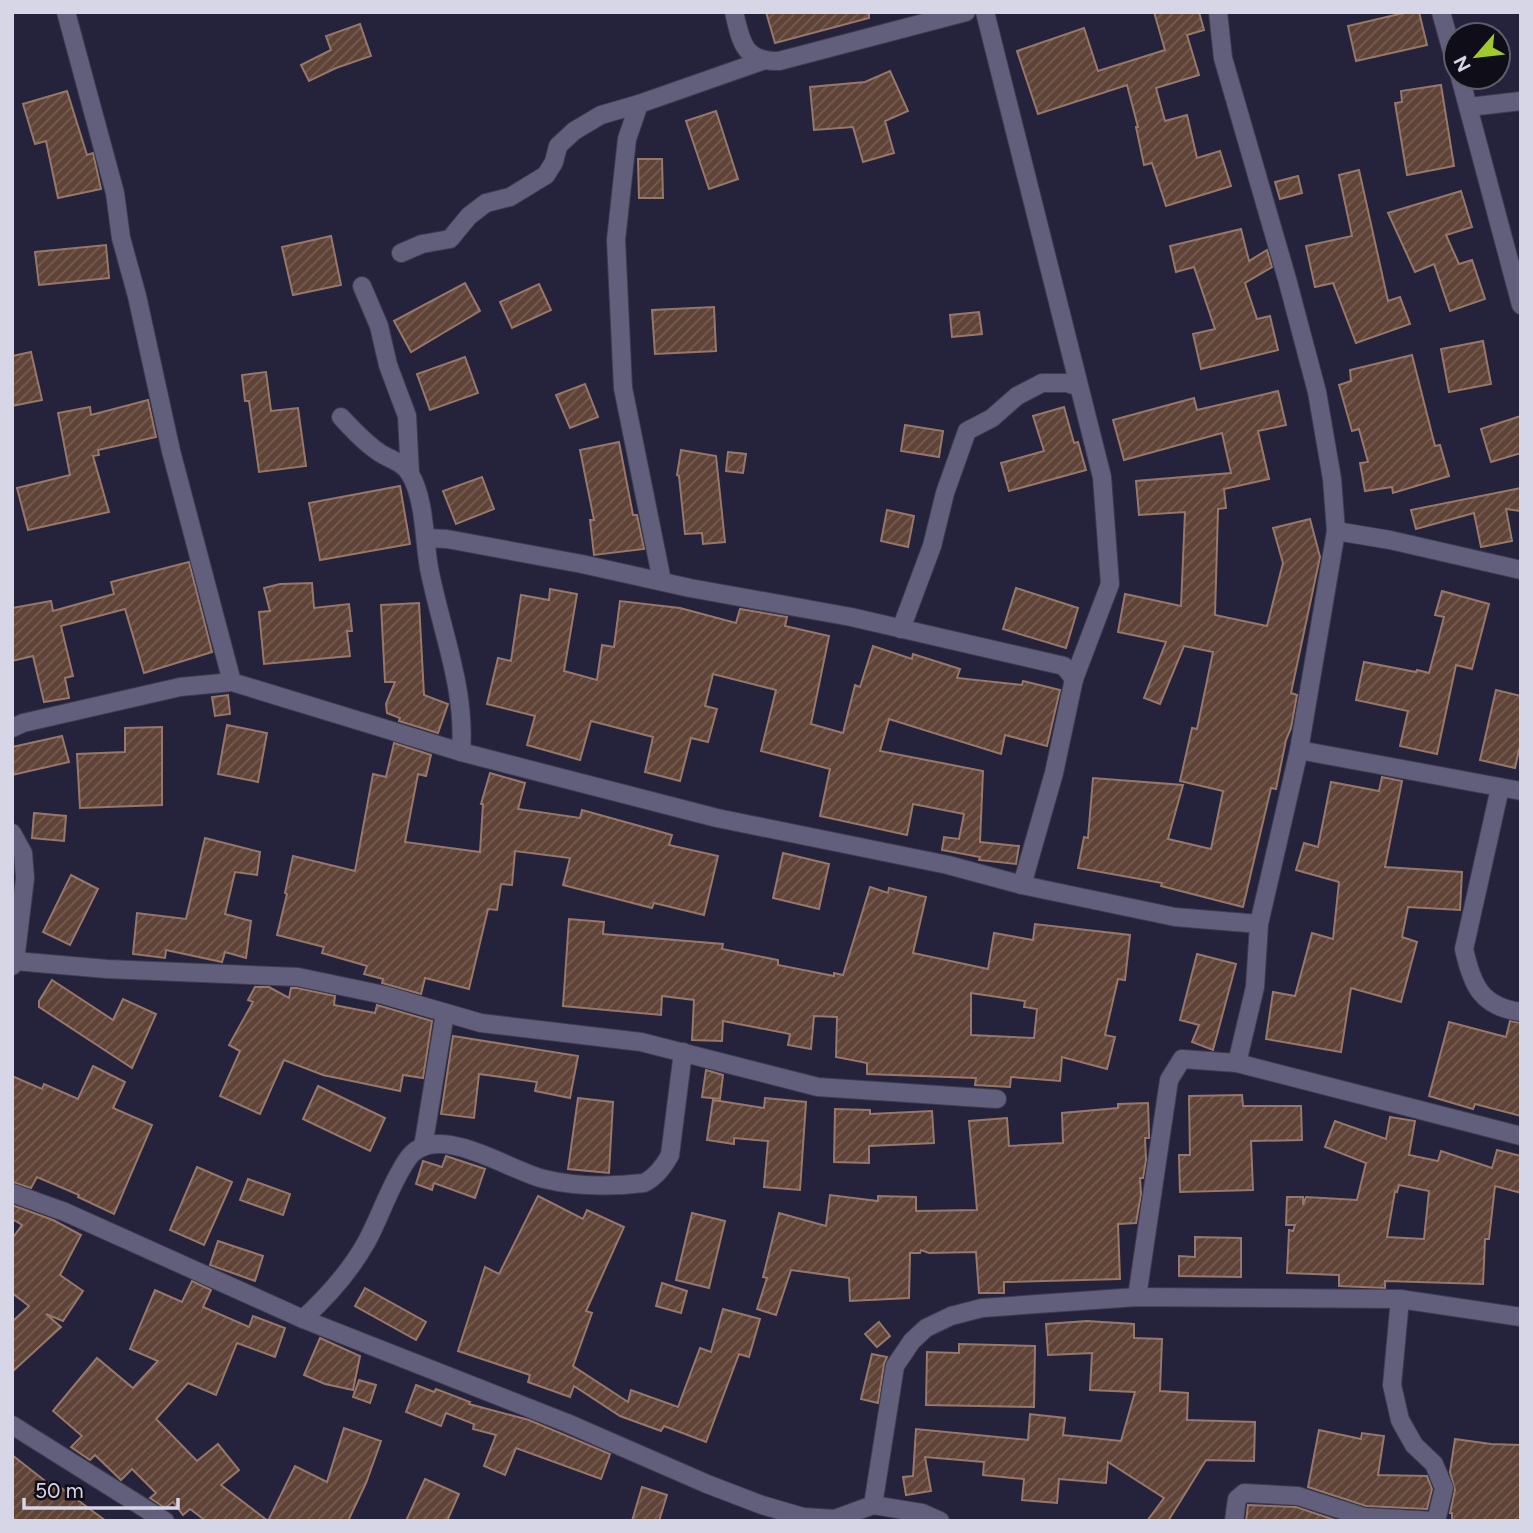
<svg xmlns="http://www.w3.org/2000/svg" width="1533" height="1533" font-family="Figtree,sans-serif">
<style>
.building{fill:url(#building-hatch);stroke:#977769;stroke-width:2;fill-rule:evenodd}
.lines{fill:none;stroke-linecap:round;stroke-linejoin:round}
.street-casing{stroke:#3f3c50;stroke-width:20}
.street{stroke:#625f7c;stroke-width:18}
</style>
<defs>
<pattern id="building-hatch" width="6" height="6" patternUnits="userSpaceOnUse" patternTransform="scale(1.75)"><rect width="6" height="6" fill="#5f4336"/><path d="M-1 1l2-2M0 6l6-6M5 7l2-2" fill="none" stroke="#755d53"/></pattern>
</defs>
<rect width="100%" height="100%" fill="#25223b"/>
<!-- building -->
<g class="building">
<polygon points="766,12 869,12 869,18 775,43"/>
<polygon points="1154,12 1199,12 1204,30 1187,35 1199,75 1156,88 1165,121 1187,115 1197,158 1220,151 1231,186 1166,206 1152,163 1144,165 1136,127 1138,127 1127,85 1038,114 1017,51 1084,28 1098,71 1165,50"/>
<polygon points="1408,12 1419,12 1427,45 1356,61 1348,26"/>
<polygon points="360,24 371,56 336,68 309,81 301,65 331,50 326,36"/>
<polygon points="890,71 908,111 885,121 894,153 863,162 853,127 814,130 810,87 865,82"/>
<polygon points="1441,85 1454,166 1407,175 1395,103 1402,102 1401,91"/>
<polygon points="67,91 87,155 93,153 101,189 58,198 46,141 35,144 23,104"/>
<polygon points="716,111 738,179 709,189 686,121"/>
<polygon points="638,159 662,159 663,198 639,198"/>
<polygon points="1359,170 1388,301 1400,297 1410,324 1356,343 1333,283 1315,287 1306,246 1352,236 1339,175"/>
<polygon points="1298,176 1302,193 1280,199 1275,182"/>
<polygon points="1461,191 1472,227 1446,235 1459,264 1472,260 1485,299 1450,311 1434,264 1415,272 1388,213"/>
<polygon points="1241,229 1249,261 1267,250 1272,267 1245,283 1257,319 1270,316 1278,350 1201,369 1193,334 1215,329 1194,267 1176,272 1170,246"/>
<polygon points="331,236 341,285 293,295 282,247"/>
<polygon points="106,245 109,278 39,285 35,252"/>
<polygon points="465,283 480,311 411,352 394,321"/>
<polygon points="539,284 551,310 512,328 500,302"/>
<polygon points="714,307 716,351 655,354 652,310"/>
<polygon points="979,312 982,334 952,337 950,315"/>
<polygon points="1483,341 1491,384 1449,392 1441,349"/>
<polygon points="31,352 42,400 12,406 12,356"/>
<polygon points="1412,355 1435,446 1440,445 1449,476 1393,493 1392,487 1365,491 1360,463 1368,462 1359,429 1352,431 1339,385 1351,381 1350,370"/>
<polygon points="465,357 478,393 430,410 417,374"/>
<polygon points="266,372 271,411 298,408 306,466 259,472 249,401 245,401 242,375"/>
<polygon points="585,384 598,417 570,428 556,395"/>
<polygon points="1278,391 1286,425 1258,431 1269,479 1224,489 1226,508 1218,509 1215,615 1267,626 1283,563 1273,528 1310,519 1320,557 1291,693 1297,695 1291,728 1286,740 1276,789 1271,788 1243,907 1161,886 1162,883 1078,868 1084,837 1088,838 1093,778 1183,785 1168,839 1211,849 1223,791 1180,781 1192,728 1197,729 1213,652 1184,646 1160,704 1144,698 1166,642 1118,632 1125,594 1181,606 1185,512 1139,515 1136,481 1231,473 1222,433 1124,460 1113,420 1194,398 1197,410"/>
<polygon points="148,400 156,437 98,450 99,455 93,456 109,512 28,530 17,488 70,475 58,413 90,407 91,415"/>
<polygon points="1064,407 1074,443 1078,442 1086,470 1009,491 1001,463 1044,451 1033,416"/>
<polygon points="1521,416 1521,453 1491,462 1481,429"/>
<polygon points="905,425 943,431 939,457 901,451"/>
<polygon points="619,442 633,515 637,515 644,549 594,555 590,520 594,520 580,450"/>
<polygon points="681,450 716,456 725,542 703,544 702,533 685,534 679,476 677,475"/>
<polygon points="728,452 746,454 743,473 726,471"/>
<polygon points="482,477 494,509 456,524 443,491"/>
<polygon points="400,486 410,544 320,560 309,503"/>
<polygon points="1521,488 1521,511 1506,509 1512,541 1481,547 1474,513 1416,529 1411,510"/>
<polygon points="887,510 914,516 908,547 881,541"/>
<polygon points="189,562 212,652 144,673 125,609 61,626 73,676 65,678 69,698 44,702 33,656 12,661 12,608 51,601 53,611 114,594 111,582"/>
<polygon points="312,583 314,608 349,604 352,631 347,631 350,656 264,664 259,612 270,611 264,588 280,584"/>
<polygon points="1016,588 1078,608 1066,648 1003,629"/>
<polygon points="550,589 577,594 564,671 597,680 602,645 614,647 620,601 680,608 736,623 740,609 787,617 785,626 829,636 811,724 843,733 855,685 860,687 873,646 912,659 913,654 960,669 957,678 1022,685 1023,681 1060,690 1047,746 1005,735 1001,754 889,719 880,751 983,771 980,842 1019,846 1016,864 979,860 980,857 942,850 944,837 959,839 964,814 913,804 907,835 820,816 830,769 761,751 776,690 713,674 705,706 717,709 708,742 691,738 680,781 645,772 653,737 591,721 580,760 527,745 535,716 487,704 498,658 511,661 521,595 549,600"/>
<polygon points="1442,591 1489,604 1472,669 1456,665 1437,754 1400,746 1408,711 1356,700 1364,662 1416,672 1417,670 1429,673 1444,617 1435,615"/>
<polygon points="419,603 424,695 448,704 438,733 399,721 400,718 387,713 386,704 395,682 385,682 381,605"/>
<polygon points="1496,690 1521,696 1521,741 1515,768 1480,760"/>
<polygon points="228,695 230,714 215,716 212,697"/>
<polygon points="227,725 267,733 258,782 218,774"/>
<polygon points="162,727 162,805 80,808 77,754 125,752 125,728"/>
<polygon points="62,736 69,762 12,775 12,747"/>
<polygon points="394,743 431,755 426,776 418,774 405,842 480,852 483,804 481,804 490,773 525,783 518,809 580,818 582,810 672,835 669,845 718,856 704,915 654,903 652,908 563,885 570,858 515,851 512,885 501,884 497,910 488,909 469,989 425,978 421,994 382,983 383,979 364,974 367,966 322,953 324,947 277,935 287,894 285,893 293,856 355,871 373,774 386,777"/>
<polygon points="1382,777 1402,781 1385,867 1462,872 1460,910 1408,907 1402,937 1417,942 1401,1002 1351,988 1341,1052 1266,1039 1273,992 1295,996 1312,933 1333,939 1339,882 1296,870 1304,843 1318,847 1331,782 1379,791"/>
<polygon points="34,813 66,816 64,841 32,838"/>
<polygon points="205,838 260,852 257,875 235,872 225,914 251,921 246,958 225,952 222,962 166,950 165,958 133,954 137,913 186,919"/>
<polygon points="783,853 829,864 819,909 773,898"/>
<polygon points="71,875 98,889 70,945 43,932"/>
<path d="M870,887L888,893L889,888L926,897L913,953L988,969L994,933L1033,940L1035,924L1130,935L1125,980L1118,979L1105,1035L1115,1037L1107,1069L1062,1057L1060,1081L1011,1077L1010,1087L975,1085L976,1078L867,1074V1063L836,1057L837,1017L814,1016L811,1049L788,1045L790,1034L723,1021L722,1041L692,1040L694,1000L662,996L661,1015L563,1006L569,919L604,922L603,934L723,944L722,949L778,960V965L834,976V973L843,975ZM971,993L1025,1001L1024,1007L1037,1009L1034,1038L971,1035Z"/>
<polygon points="1197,954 1236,964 1213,1050 1192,1042 1199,1025 1180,1020"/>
<polygon points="52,980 113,1020 123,999 156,1014 132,1068 39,1007 39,1001"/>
<polygon points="255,987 269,987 289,998 291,988 297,988 335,996 334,1005 375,1013 377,1005 432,1021 423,1078 403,1075 400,1091 323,1075 284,1060 260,1114 220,1096 240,1051 229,1045 253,1002 248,1000"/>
<polygon points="1510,1021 1521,1023 1521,1116 1475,1104 1473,1109 1429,1096 1449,1022 1506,1037"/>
<polygon points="453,1036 578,1056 570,1098 535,1091 537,1082 479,1074 474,1118 441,1114"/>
<polygon points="93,1066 125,1082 113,1108 152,1125 114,1214 78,1197 79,1195 37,1177 31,1188 12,1182 12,1076 42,1089 44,1084 78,1099"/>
<polygon points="706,1070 723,1075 720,1099 702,1097"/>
<polygon points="318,1086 385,1118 370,1151 303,1119"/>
<polygon points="1242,1095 1243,1106 1301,1106 1302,1140 1251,1141 1253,1190 1180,1192 1179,1155 1190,1155 1189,1096"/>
<polygon points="578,1098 613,1102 609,1173 568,1169"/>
<polygon points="765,1098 806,1102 800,1190 764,1187 768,1141 734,1138 734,1144 707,1140 713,1100 764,1108"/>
<polygon points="1148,1103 1149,1134 1149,1138 1145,1138 1146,1160 1143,1178 1140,1178 1141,1194 1136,1223 1118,1224 1120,1279 1004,1282 1004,1293 979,1293 976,1252 929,1253 921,1250 920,1253 910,1253 909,1298 850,1301 849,1278 791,1270 776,1315 757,1309 767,1278 763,1277 779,1213 826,1226 830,1195 878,1201 878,1196 916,1197 916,1211 977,1210 969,1121 1007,1118 1009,1146 1063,1143 1062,1113 1118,1108 1118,1104"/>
<polygon points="835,1109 870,1110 870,1114 932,1111 934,1143 869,1146 869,1163 834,1162"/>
<path d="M1390,1117L1415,1121L1409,1155L1438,1161L1441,1151L1492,1168L1497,1150L1521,1156V1193L1495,1186L1489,1239H1485L1483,1284L1385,1281V1288L1339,1286V1275L1287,1273L1289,1230L1293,1231L1295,1225H1286L1287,1197H1303V1205L1306,1197L1357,1200L1366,1163L1325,1147L1335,1121L1386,1139ZM1399,1185L1429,1191L1424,1239L1387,1237L1395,1191L1397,1192Z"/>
<polygon points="446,1156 485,1169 475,1198 434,1183 432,1190 416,1184 423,1161 442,1167"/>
<polygon points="197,1167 232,1182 204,1245 170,1230"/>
<polygon points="248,1179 290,1194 283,1215 240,1200"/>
<polygon points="538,1196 583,1219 587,1210 624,1227 586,1311 592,1313 573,1366 628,1402 631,1390 678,1407 700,1348 711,1352 723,1309 760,1319 749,1357 739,1354 706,1442 664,1426 661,1431 620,1416 574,1386 570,1397 528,1382 530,1375 458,1351 485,1267 499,1274"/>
<polygon points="12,1205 53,1220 81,1235 60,1275 83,1291 63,1321 46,1314 61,1327 12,1372 12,1322 29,1306 12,1293 12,1239 22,1225 14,1220 12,1223"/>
<polygon points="692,1213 725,1221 709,1288 676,1280"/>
<polygon points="1195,1237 1241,1238 1241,1277 1179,1276 1179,1256 1195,1257"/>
<polygon points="218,1241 263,1256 255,1281 210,1265"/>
<polygon points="192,1281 211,1290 203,1307 249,1327 253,1316 285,1328 275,1357 237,1343 216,1395 188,1383 156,1419 197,1461 218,1444 239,1470 221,1485 268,1521 295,1466 327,1482 344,1428 381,1441 366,1483 348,1521 206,1521 190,1509 183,1515 173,1502 165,1508 150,1498 156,1493 132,1469 121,1480 95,1455 90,1460 71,1447 82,1436 53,1411 97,1358 133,1388 158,1361 130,1349 155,1290 182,1302"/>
<polygon points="662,1283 687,1291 681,1313 656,1306"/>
<polygon points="365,1288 426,1322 416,1340 355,1306"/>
<polygon points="1087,1321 1134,1324 1134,1338 1162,1339 1160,1391 1188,1393 1187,1420 1255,1422 1254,1461 1206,1460 1168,1521 1147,1521 1164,1498 1108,1462 1106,1483 1059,1479 1057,1503 1022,1500 1024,1479 983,1475 984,1462 925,1457 931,1491 906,1495 903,1477 913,1476 916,1429 1028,1440 1030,1414 1065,1418 1063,1435 1121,1441 1135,1392 1090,1390 1092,1353 1048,1355 1046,1324"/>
<polygon points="879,1322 890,1336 877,1347 865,1334"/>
<polygon points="320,1338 360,1356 353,1390 325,1384 304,1375"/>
<polygon points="959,1344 1035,1346 1034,1407 926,1405 927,1352 959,1353"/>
<polygon points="872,1354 887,1357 884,1364 878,1403 861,1399"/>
<polygon points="359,1380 376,1385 370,1403 353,1397"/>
<polygon points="416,1385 434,1392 436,1389 470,1402 469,1404 529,1420 610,1454 601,1479 516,1448 505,1475 484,1466 496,1435 473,1429 474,1424 446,1413 441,1426 406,1412"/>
<polygon points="1319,1430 1361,1439 1362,1433 1384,1436 1378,1475 1427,1476 1432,1489 1427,1509 1366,1506 1308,1487"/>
<polygon points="1455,1439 1491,1444 1521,1445 1521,1521 1452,1521 1452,1513 1450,1513 1455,1490 1450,1472"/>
<polygon points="12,1455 58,1491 60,1487 106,1521 12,1521"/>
<polygon points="425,1479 459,1494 447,1521 406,1521"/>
<polygon points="642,1487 667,1495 659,1521 632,1521"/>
<polygon points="1248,1505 1296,1507 1338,1521 1246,1521"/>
</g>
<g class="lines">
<!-- street casing -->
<g class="street-casing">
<g id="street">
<polyline points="66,12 115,193 121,238 137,296 171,451 232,682"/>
<path d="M734,12C741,42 744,62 779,61L966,12"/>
<polyline points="985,12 1102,477 1110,584 1074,679"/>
<polyline points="1441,12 1456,66"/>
<polyline points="1460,77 1521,305"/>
<polyline points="1469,107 1521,101"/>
<polyline points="401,253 422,244 450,239 469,216 486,203 510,197 546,175 554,162 558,146 574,131 601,115 639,104"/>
<polyline points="362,286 379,326 388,365 407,416 410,474"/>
<path d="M341,417C353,430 365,443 380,453C391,460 403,462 410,474C425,499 424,540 429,568C441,630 466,688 461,752"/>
<polyline points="1336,531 1390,540 1521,570"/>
<polyline points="426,538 447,539 582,564 690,588 851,617 1064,666 1074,679 1054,773 1022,885"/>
<polyline points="662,581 623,388 616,240 627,139 639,104 762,61"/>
<polyline points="901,629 932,546 945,493 967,431 992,418 1017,396 1042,383 1067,383 1079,387"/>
<polyline points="12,728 23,723 180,687 232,682 461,752 717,818 948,865 1022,885 1175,917 1259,924"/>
<polyline points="1299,750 1521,791"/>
<path d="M1500,788L1464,949C1472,985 1481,1007 1521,1012"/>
<polyline points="12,833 23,853 25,878 15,961 12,966"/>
<polyline points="15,961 107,969 298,977 384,995 481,1023 641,1042 818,1087 997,1099"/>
<polyline points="1237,1063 1521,1136"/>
<polyline points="423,1147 445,1013"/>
<polyline points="12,1193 65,1212 303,1319 567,1423 707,1484 762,1505 803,1517 835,1519 873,1505 922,1513 940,1521"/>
<polyline points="1137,1297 1169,1080 1182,1059 1237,1063 1255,987 1259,924 1299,750 1336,531 1332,479 1317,392 1287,279 1223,58 1218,12"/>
<polyline points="1400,1299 1392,1385 1400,1420 1414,1445 1434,1464 1444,1488 1436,1521"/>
<path d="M303,1319C328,1296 350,1272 367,1241C381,1215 390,1185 407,1160C434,1118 509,1171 544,1179C577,1187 610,1187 644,1183C656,1177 664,1166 670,1155L683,1052"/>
<polyline points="12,1425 165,1521"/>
<polyline points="873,1505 895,1366 912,1341 926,1328 951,1316 982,1308 1137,1297 1400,1299 1521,1317"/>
<polyline points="1234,1521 1237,1499 1244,1493 1298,1496 1364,1517 1434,1521"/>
</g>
</g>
<!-- street -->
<use href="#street" class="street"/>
</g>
<!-- border -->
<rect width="1533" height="1533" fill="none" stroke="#d7d6e6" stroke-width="28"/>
<!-- north arrow -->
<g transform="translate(1477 56) rotate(242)"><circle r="33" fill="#0f0d18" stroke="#5f5d6a" stroke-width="2"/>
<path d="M0-5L12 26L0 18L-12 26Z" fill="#a0c92b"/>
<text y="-10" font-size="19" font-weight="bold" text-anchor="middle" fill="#d7d6e6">N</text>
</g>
<!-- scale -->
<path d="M24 1498v10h154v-10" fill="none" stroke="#d7d6e6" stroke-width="3.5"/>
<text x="35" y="1498" font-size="21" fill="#d7d6e6" stroke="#0f0d18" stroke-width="5" paint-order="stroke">50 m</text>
</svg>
